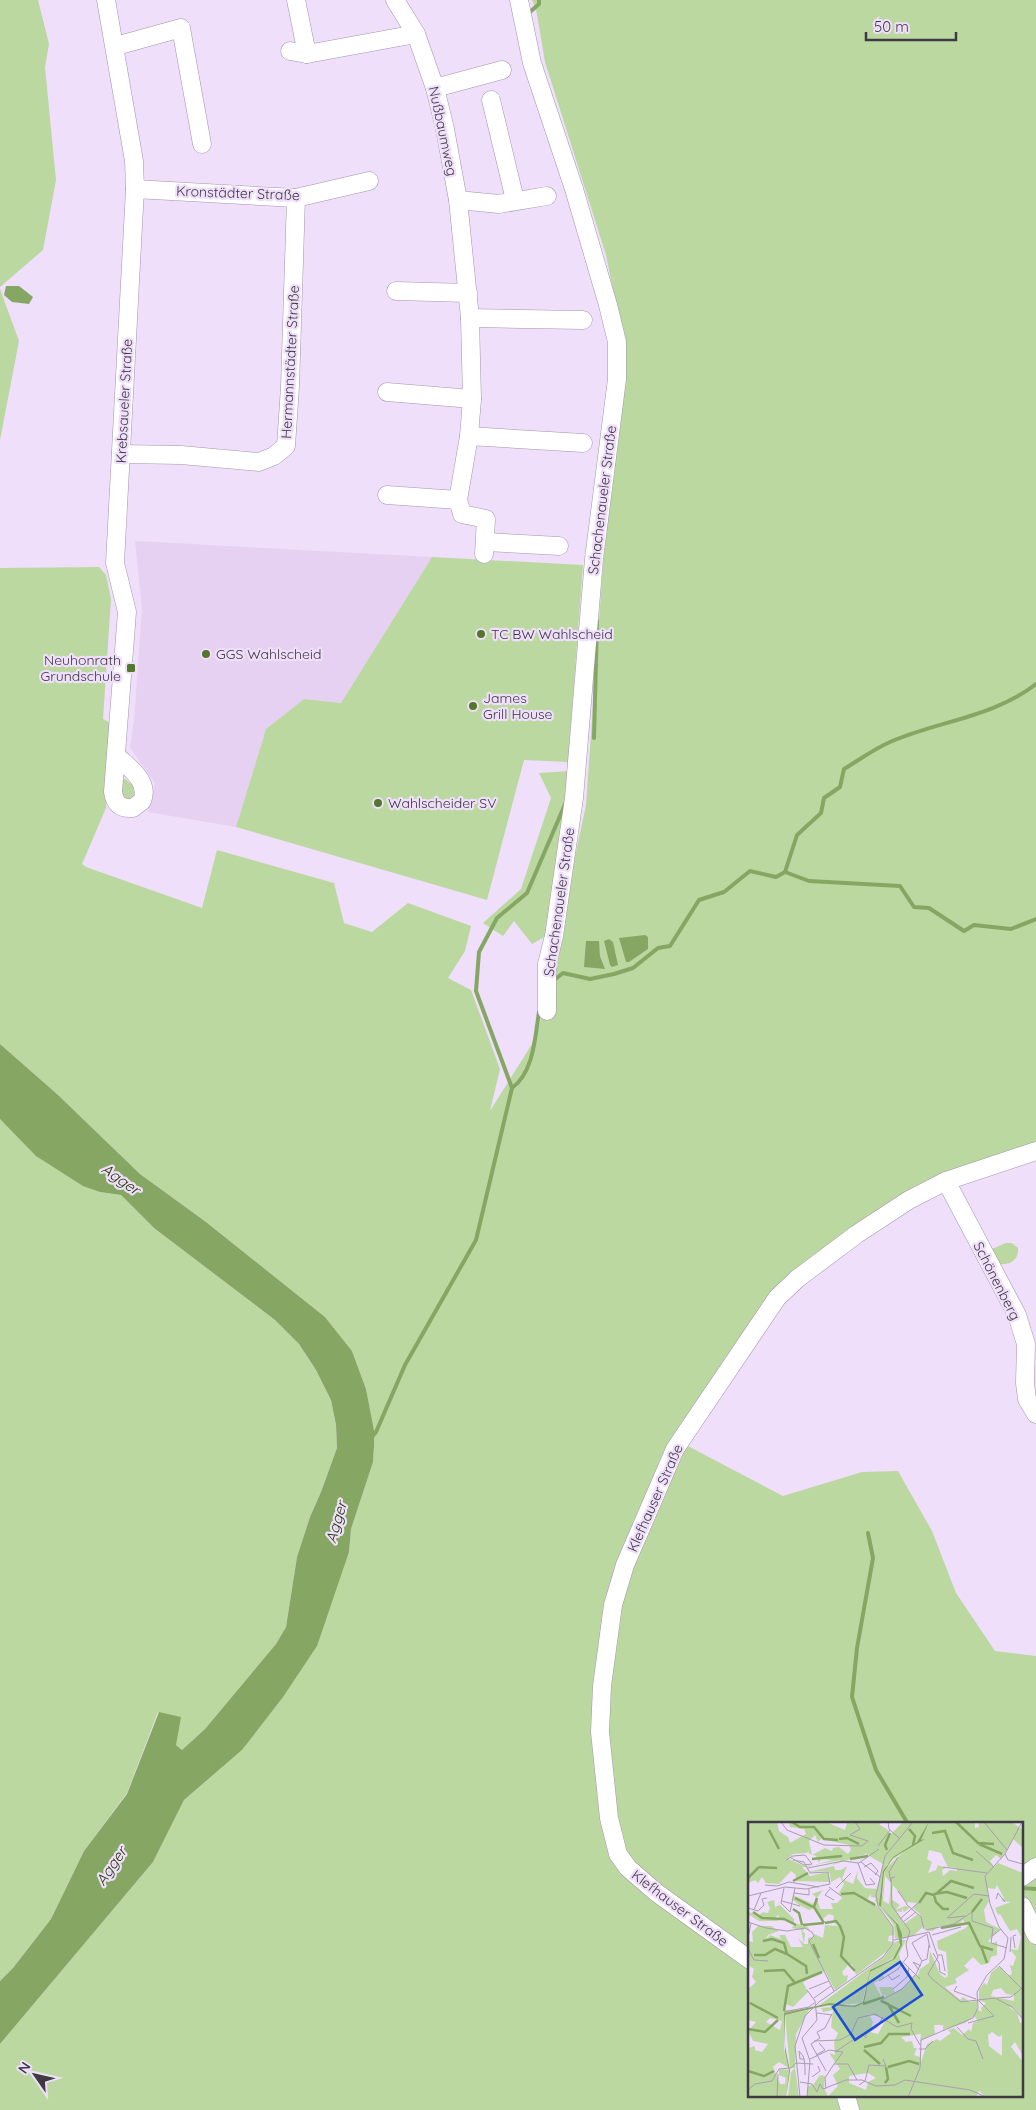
<svg xmlns="http://www.w3.org/2000/svg" width="1036" height="2110" font-family="Quicksand,sans-serif">
<style>
.built{fill:#e6d1f3}
.green{fill:#bcd8a1;fill-rule:evenodd}
.water{fill:#85a763}
.lines{fill:none;stroke-linecap:round;stroke-linejoin:round}
.stream{stroke:#85a763;stroke-width:4}
.minor-casing{stroke:#a394ad;stroke-width:19}
.minor{stroke:#fff;stroke-width:18}
.poi-dot{fill:#55762e;stroke:#efdffa;stroke-width:2}
.labels{text-anchor:middle;dominant-baseline:central;stroke-width:4.5;stroke-linejoin:round;paint-order:stroke}
.street-label{font-size:14px;fill:#3f3943;stroke:#efdffa}
.poi-label{font-size:14px;fill:#3f3943;stroke:#efdffa;text-anchor:start}
.water-label{font-size:15px;font-style:italic;fill:#243a07;stroke:#efdffa}
.inset-river{fill:none;stroke:#85a763;stroke-width:2.5}
.inset-road{fill:none;stroke:#a99db1;stroke-width:1}
.view{fill:#1d4ed8;fill-opacity:0.15;stroke:#1d4ed8;stroke-width:2.5}
.inset-edge{fill:none;stroke:#3f3943;stroke-width:2.5}
</style>
<rect width="100%" height="100%" fill="#efdffa"/>
<!-- built -->
<polygon class="built" points="135,541 432,557 341,703 304,699 266,729 236,827 148,812 155,783 130,748 134,721 142,609"/>
<!-- green -->
<g class="green">
<polygon points="0,0 38,0 49,44 45,67 56,180 43,250 0,287"/>
<path d="M532,0H1036V1158L944,1187L847,1250L781,1305L684,1444L783,1496L862,1472L898,1471L932,1531L956,1593L995,1651L1036,1656V2110H0V2044L153,1862L184,1800L242,1750L349,1552L351,1529L373,1462L374,1447V1430L366,1389L352,1351L325,1317L206,1222L140,1174L57,1094L0,1044V568L99,567L106,575L111,599L103,719L111,723L106,808L82,864L86,867L202,908L217,850L334,883L344,923L372,932L408,903L471,926L465,951L448,978L471,990L500,1069L490,1111L537,1036L586,805L620,324L606,255L545,62L536,9ZM586,941H598L600,956L604,969ZM750,1824H1022V2096H750Z"/>
<polygon points="0,289 19,341 0,440"/>
<polygon points="432,557 583,565 568,762 524,760 487,900 236,827 266,729 304,699 341,703"/>
<polygon points="570,771 548,935 532,944 514,921 503,936 483,923 521,889 551,798 539,773"/>
<path d="M125,779L136,788V795L130,800C119,797 121,789 122,780Z"/>
<polygon points="0,1119 15,1133 100,1192 121,1195 154,1228 275,1320 299,1344 316,1370 331,1400 336,1426 337,1448 321,1492 310,1517 297,1557 286,1627 276,1644 205,1729 182,1750 176,1745 158,1712 127,1793 84,1851 51,1919 13,1968 0,1981"/>
<path d="M1006,1243H1012L1018,1248C1019,1261 1009,1265 998,1264L992,1249Z"/>
</g>
<!-- water -->
<g class="water">
<polygon points="6,286 19,286 33,297 29,304 12,302 4,295"/>
<polygon points="645,935 648,937 648,949 629,962 626,962 619,938"/>
<polygon points="609,939 613,942 618,965 612,967 610,965 604,941"/>
<polygon points="586,941 599,941 600,956 605,969 584,967"/>
<polygon points="0,1044 57,1094 140,1174 206,1222 325,1317 352,1351 366,1389 374,1430 374,1447 373,1462 351,1529 349,1552 317,1646 283,1697 242,1750 184,1800 153,1862 0,2044 0,1981 13,1968 51,1919 84,1851 127,1794 159,1712 181,1717 176,1745 182,1750 205,1729 276,1644 286,1627 297,1557 310,1517 321,1492 337,1448 336,1425 331,1400 316,1370 299,1344 275,1320 154,1228 121,1195 100,1192 83,1186 36,1156 0,1119"/>
</g>
<g class="lines">
<!-- stream -->
<g class="stream">
<polyline points="530,12 539,4 539,0"/>
<polyline points="594,738 597,621"/>
<path d="M785,872L797,835L821,813L824,798L840,787L844,769C859,760 874,749 890,742C938,721 994,717 1036,684"/>
<polyline points="553,981 563,973 590,979 614,974 633,968 658,948 670,946 699,900 724,892 750,871 776,877 785,872 809,881 900,886 914,907 929,908 964,931 974,925 1011,929 1036,919"/>
<path d="M512,1088C534,1072 535,1037 539,1012"/>
<polyline points="372,1437 376,1432 405,1365 476,1240 512,1088 476,991 479,952 497,918 527,893 566,802"/>
<polyline points="868,1533 873,1558 857,1648 852,1697 876,1770 908,1824"/>
<polyline points="1022,1888 1036,1889"/>
</g>
<!-- minor casing -->
<g class="minor-casing">
<g id="minor">
<path d="M106,0L134,161L135,189L115,563L127,612L113,792C115,804 120,809 133,808L142,801C150,781 129,768 117,756"/>
<polyline points="296,0 307,54"/>
<polyline points="395,0 416,34 435,88 445,129 458,200 470,318 472,399 469,436 458,500 462,514 486,519 484,554"/>
<polyline points="519,0 532,63 574,189 608,305 617,342 617,379 594,559 574,798 554,936 547,964 547,1011"/>
<polyline points="116,46 181,28 202,144"/>
<polyline points="290,51 307,54 416,34"/>
<polyline points="435,88 502,70"/>
<polyline points="491,100 515,200"/>
<polyline points="135,189 296,198 369,181"/>
<polyline points="458,200 499,204 547,196"/>
<polyline points="396,291 468,293"/>
<polyline points="470,318 583,320"/>
<polyline points="387,392 472,399"/>
<polyline points="469,436 583,443"/>
<polyline points="121,454 181,455 259,462 274,456 286,446 290,387 296,198"/>
<polyline points="387,495 458,500"/>
<polyline points="485,542 559,546"/>
<polyline points="946,1181 1017,1315 1026,1344 1025,1383 1027,1399 1036,1414"/>
<polyline points="1022,1877 1036,1867"/>
<polyline points="1022,1906 1036,1935"/>
<polyline points="750,1960 657,1893 628,1868 618,1854 609,1818 600,1732 602,1686 613,1605 625,1565 675,1449 777,1298 797,1279 857,1234 909,1200 946,1181 1036,1151"/>
<polyline points="846,2096 850,2110"/>
</g>
</g>
<!-- minor -->
<use href="#minor" class="minor"/>
</g>
<!-- markers -->
<g class="poi-dot">
<circle cx="481" cy="634" r="5"/>
<circle cx="206" cy="654" r="5"/>
<rect x="126" y="663" width="10" height="10" rx="2.5"/>
<circle cx="473" cy="706" r="5"/>
<circle cx="378" cy="803" r="5"/>
</g>
<g class="labels">
<!-- street labels -->
<g class="street-label">
<text transform="translate(443 131) rotate(78)">Nußbaumweg</text>
<text transform="translate(238 193) rotate(2)">Kronstädter Straße</text>
<text transform="translate(290 362) rotate(-87)">Hermannstädter Straße</text>
<text transform="translate(124 401) rotate(-87)">Krebsaueler Straße</text>
<text transform="translate(602 500) rotate(-83)">Schachenaueler Straße</text>
<text transform="translate(559 902) rotate(-82)">Schachenaueler Straße</text>
<text transform="translate(997 1281) rotate(63)">Schönenberg</text>
<text transform="translate(655 1498) rotate(-66)">Klefhauser Straße</text>
<text transform="translate(680 1908) rotate(37)">Klefhauser Straße</text>
</g>
<!-- poi labels -->
<g class="poi-label">
<text x="491" y="634">TC BW Wahlscheid</text>
<text x="216" y="654">GGS Wahlscheid</text>
<text x="121" y="660" text-anchor="end">Neuhonrath<tspan x="121" dy="16">Grundschule</tspan></text>
<text x="483" y="698">James<tspan x="483" dy="16">Grill House</tspan></text>
<text x="388" y="803">Wahlscheider SV</text>
</g>
<!-- water labels -->
<g class="water-label">
<text transform="translate(121 1179) rotate(35)">Agger</text>
<text transform="translate(336 1522) rotate(-74)">Agger</text>
<text transform="translate(111 1866) rotate(-56)">Agger</text>
</g>
</g>
<!-- overview -->
<g transform="translate(748 1822)">
<rect width="275" height="275" fill="#efdffa"/>
<path d="M0,0H29L31,9L40,15L42,21L58,12L56,7L42,5L41,0H78L97,8L99,1L95,0H135L131,2L140,8L141,14L155,0H227V6L231,5L230,0H264L275,8V26L265,17L253,37L248,33L242,39L246,45L250,41L275,51V197L267,187L260,184L269,191L272,201L275,200V234L267,220L263,225L275,240V275H238L231,269L228,275H160L161,271L159,275H59L60,264L65,263L72,253L77,254L76,266L80,274L90,264L85,253L92,247L81,231L87,233L86,220L90,211L83,205L85,188L75,190L73,186L115,182L122,150L147,137L154,118H158L151,132L153,141L134,151L136,155L126,161L133,174L129,179L139,173L134,174L131,165H144L147,170L140,175L155,166L168,152L170,153L172,147L181,141L182,129L192,152L197,156L200,154L198,130L190,127L189,119L216,107L220,104L215,98L209,104H191L185,109L177,108L176,104L165,114L154,117L150,101L133,85L137,47L161,25L138,43L132,71V84L148,102L153,117L147,116L146,104L143,99L127,79L128,76L123,75V72L118,79L126,80L145,105L146,113L141,114L140,119L145,120L143,126L108,153L104,142L100,143L94,150L96,154L100,153L99,159L87,168L77,149L55,160L60,170L45,185L38,182L36,188L61,187L36,191V227L41,246L31,240L25,245L32,262H37L38,256L31,253V247L41,248L38,275H0V226L7,224V228L14,230L20,222L5,219L6,221L0,209L8,200L0,198V167L8,160L4,155L6,147L0,143V119L5,120L4,110L10,104H23L31,109L20,113L18,118L22,113L33,117L31,113H37L43,125H55L50,116L56,122L53,108L44,106L46,103L37,97L34,99L30,93L25,97L33,99H11L2,93L0,99V90L11,93L15,90L20,91L22,86L19,80L26,78L27,85L32,83L46,97V101L60,105L62,109L58,106L54,109L57,111L56,122H60V116L66,115V112L75,116L77,103L91,104L85,100L86,94L81,92L74,97L67,86L61,88L51,83L44,77L45,73L65,82L69,76L64,72L75,68L69,76L72,87H85L83,81H89L94,76L91,71L96,62L92,55L83,60L82,52L80,49L60,50L86,44L87,48H93L99,44L94,57L105,62L110,48L109,56L117,66L129,67L135,42L118,32L84,43L93,38L54,45L62,54L80,50L82,60L47,59L48,53L43,49L31,62L18,61L14,55L10,61L7,58L0,61ZM67,13L70,20L73,17L101,23L103,28L100,32L91,25L85,26L84,29L77,26L64,33L61,19ZM61,28L60,31L68,34L71,41L73,37L84,38L59,45L40,37L45,32L59,31ZM181,28L193,31L200,45L209,46V49L202,48L195,54L194,48L198,46L190,43L188,48L180,51L184,40L179,37ZM137,54L143,61L141,82L135,79ZM145,63L158,80L169,81L165,86L171,91L175,100L170,92L156,102L148,89L154,90V86L156,90L162,85L157,84L147,88L152,83L143,77ZM249,63L256,76L253,79L263,80L247,86L250,93L252,92L262,109L269,107L273,115L270,128L262,127L268,135L265,144L262,143L264,152L260,154L251,144L243,151L239,163L236,161L231,168V178L238,181L233,186L234,190L229,187V179L222,180L215,175L212,178L197,165L209,161L207,157L221,148L216,144L225,135L233,143L241,141L243,135L249,133V119L244,122L240,119L252,107L238,100L236,88L241,79L239,66L247,67ZM253,166L258,172L266,173V179L243,174L245,168ZM121,192L138,197L130,212L122,210L125,200ZM226,194L230,199L225,201L223,210L221,207L214,213L206,206L200,208L203,211L192,219L189,217L179,222L173,240L172,235L166,233L169,226H166L164,219L158,220L153,215L173,212L172,219L187,212L186,203H195V208L217,201ZM22,196L34,199L32,208L18,200ZM244,210L251,215L254,213V234L241,224L240,213ZM120,251L128,256L120,260L118,268L101,261V254ZM153,118L147,135L122,148L114,181L69,185L136,135L147,120ZM61,188L48,212L47,246H42L37,193ZM47,246L51,275H40L43,250Z" fill="#bcd8a1" fill-rule="evenodd"/>
<path d="M181,0L173,18L177,17L145,36L136,50L133,85L150,102L154,112V123L147,137L122,150L116,181L107,185L80,183L37,193V224L42,249L38,275L41,249L37,229L36,191L82,181L106,184L115,180L122,148L145,137L152,123L148,102L131,83L135,49L145,35L169,20Z" fill="#85a763"/>
<path class="inset-river" d="M44,0L52,5H66L76,17L90,18M208,0L230,21L246,22M161,7L167,14L165,23M21,8L31,27M184,11L197,9L205,31L225,38M91,17L99,16L111,22M231,22L254,32M139,28L137,23L142,11M64,37L94,34M102,37L120,34M11,45L29,46M0,56L11,45M45,59L60,51M189,71L203,59L226,66M93,72L106,71L127,83M186,72L199,70L219,76M47,76L65,85M69,76L66,85L76,101M171,81L178,71L186,73L188,80L195,87H201M45,87L51,91L54,103M5,90L14,96L36,97L48,103M224,90L234,77M77,101L88,99L92,104L96,115L93,134L107,149M55,103L76,101M193,106L221,101L232,124L245,128M15,119L24,117L36,121L39,132L58,144L59,152M65,122L71,136M233,124L239,141M6,133H17L27,127L39,132M16,149L36,148L48,162M133,179L140,182L151,201M2,181L30,196M115,182L136,175M141,183L163,194M36,189L40,164L74,150M0,207L17,210L30,198M116,225L133,221L141,212H162M116,228L132,242M140,245L161,239L171,242M0,249L16,254L26,249M137,261L140,257L138,245"/>
<path class="inset-road" d="M33,0L39,8L76,23L114,24L120,19L102,13L112,7L107,0M140,0L141,7L151,16M236,0L259,28M130,24L142,8M228,29L246,45M257,32L260,38L275,42M38,38L45,34L57,33L64,42L56,43L43,36M113,40L132,55M110,41L118,63L127,62L122,56M116,45L123,41L130,49L127,53M195,45L239,51M60,46L95,39L111,41L131,27M143,60L141,50L150,35M17,63L29,64L41,60L71,65M81,65L93,74M36,66L33,81L42,90L47,66M88,66L103,51M82,67L77,73L86,78M150,69L159,82M46,71L61,73V67M0,74L37,65L58,67L82,62L80,50L62,51L56,40L45,38M248,77L250,71L257,80M34,79L52,84M158,82L173,95L176,107M0,86L10,89L16,83L14,77L19,76M6,88L13,71M199,96L226,72L241,74M200,96L217,94M152,97L170,81M0,100L18,106L39,109L57,106L64,110L66,114L61,119L86,169M155,100L168,90M178,108L206,102L224,90V99L245,106L244,114L253,107M184,113L213,105M244,114L243,121L259,126M0,116L3,101M146,118L181,110L190,135L180,152L184,157L213,180L247,176L264,185L275,197M267,126L265,114L268,113M0,127L6,138L20,139M262,130L263,115M185,131L191,141L192,150L198,153M190,133H194L197,149M174,139L164,121L179,112L182,126M174,139L179,137L181,123M156,141L172,157M251,144L275,168M171,148L165,140L173,144M140,153L144,158L152,153M131,159L150,147L160,134L158,122L162,109L144,84L143,56L147,55M209,164L206,169L228,177M61,167L81,159M145,167L159,155L161,146M66,176L83,164M249,176L263,175L273,167M132,179L154,167L168,152L174,139M36,190L61,185L66,181M69,191L84,193M220,201L246,194L230,178M209,205L220,217L228,219L235,237M69,210L72,216L63,222L78,249M69,210L77,206L84,192M66,219L92,218L103,212L110,196L127,192L149,205L164,201L163,207L172,223M171,227H177L185,219M87,230L114,212L118,216V212L129,205L135,195M68,233L77,228L71,221M56,237H52L51,229L55,234L56,237L57,245V253M62,237L81,228L95,230L86,242H100L109,258M31,247L43,246L48,241L65,242M64,255L72,249L70,244M52,260L64,262L69,270L72,262L75,267L98,258H114L128,264L147,263L157,258L222,268L238,275M111,263L117,259L121,243L138,244L135,237M78,267L77,256L86,242M0,268L7,262L24,259L31,247M29,275L30,252M52,275L47,224L57,194L71,180L135,135L145,122V105L130,84L128,73L137,34L165,0M59,275L62,239L54,216L69,198L67,179L59,168M160,275L172,246L173,218L225,196L230,186L229,170L239,153L256,137L260,116L251,105L242,82L237,54L257,32L274,0"/>
<path class="view" d="M152,140L174,173L107,218L85,185Z"/>
<rect width="275" height="275" class="inset-edge"/>
</g>
<!-- north arrow -->
<g transform="translate(35 2075) rotate(304)" stroke="#efdffa" stroke-width="4" paint-order="stroke">
<path d="M0-4L9 19L0 12L-9 19Z" fill="#3f3943"/>
<text y="-8" font-size="14" font-weight="bold" text-anchor="middle" fill="#3f3943">N</text>
</g>
<!-- scale -->
<path d="M866 32v8h90v-8" fill="none" stroke="#3f3943" stroke-width="2.5"/>
<text x="874" y="32" font-size="15" fill="#3f3943" stroke="#efdffa" stroke-width="4" paint-order="stroke">50 m</text>
</svg>
